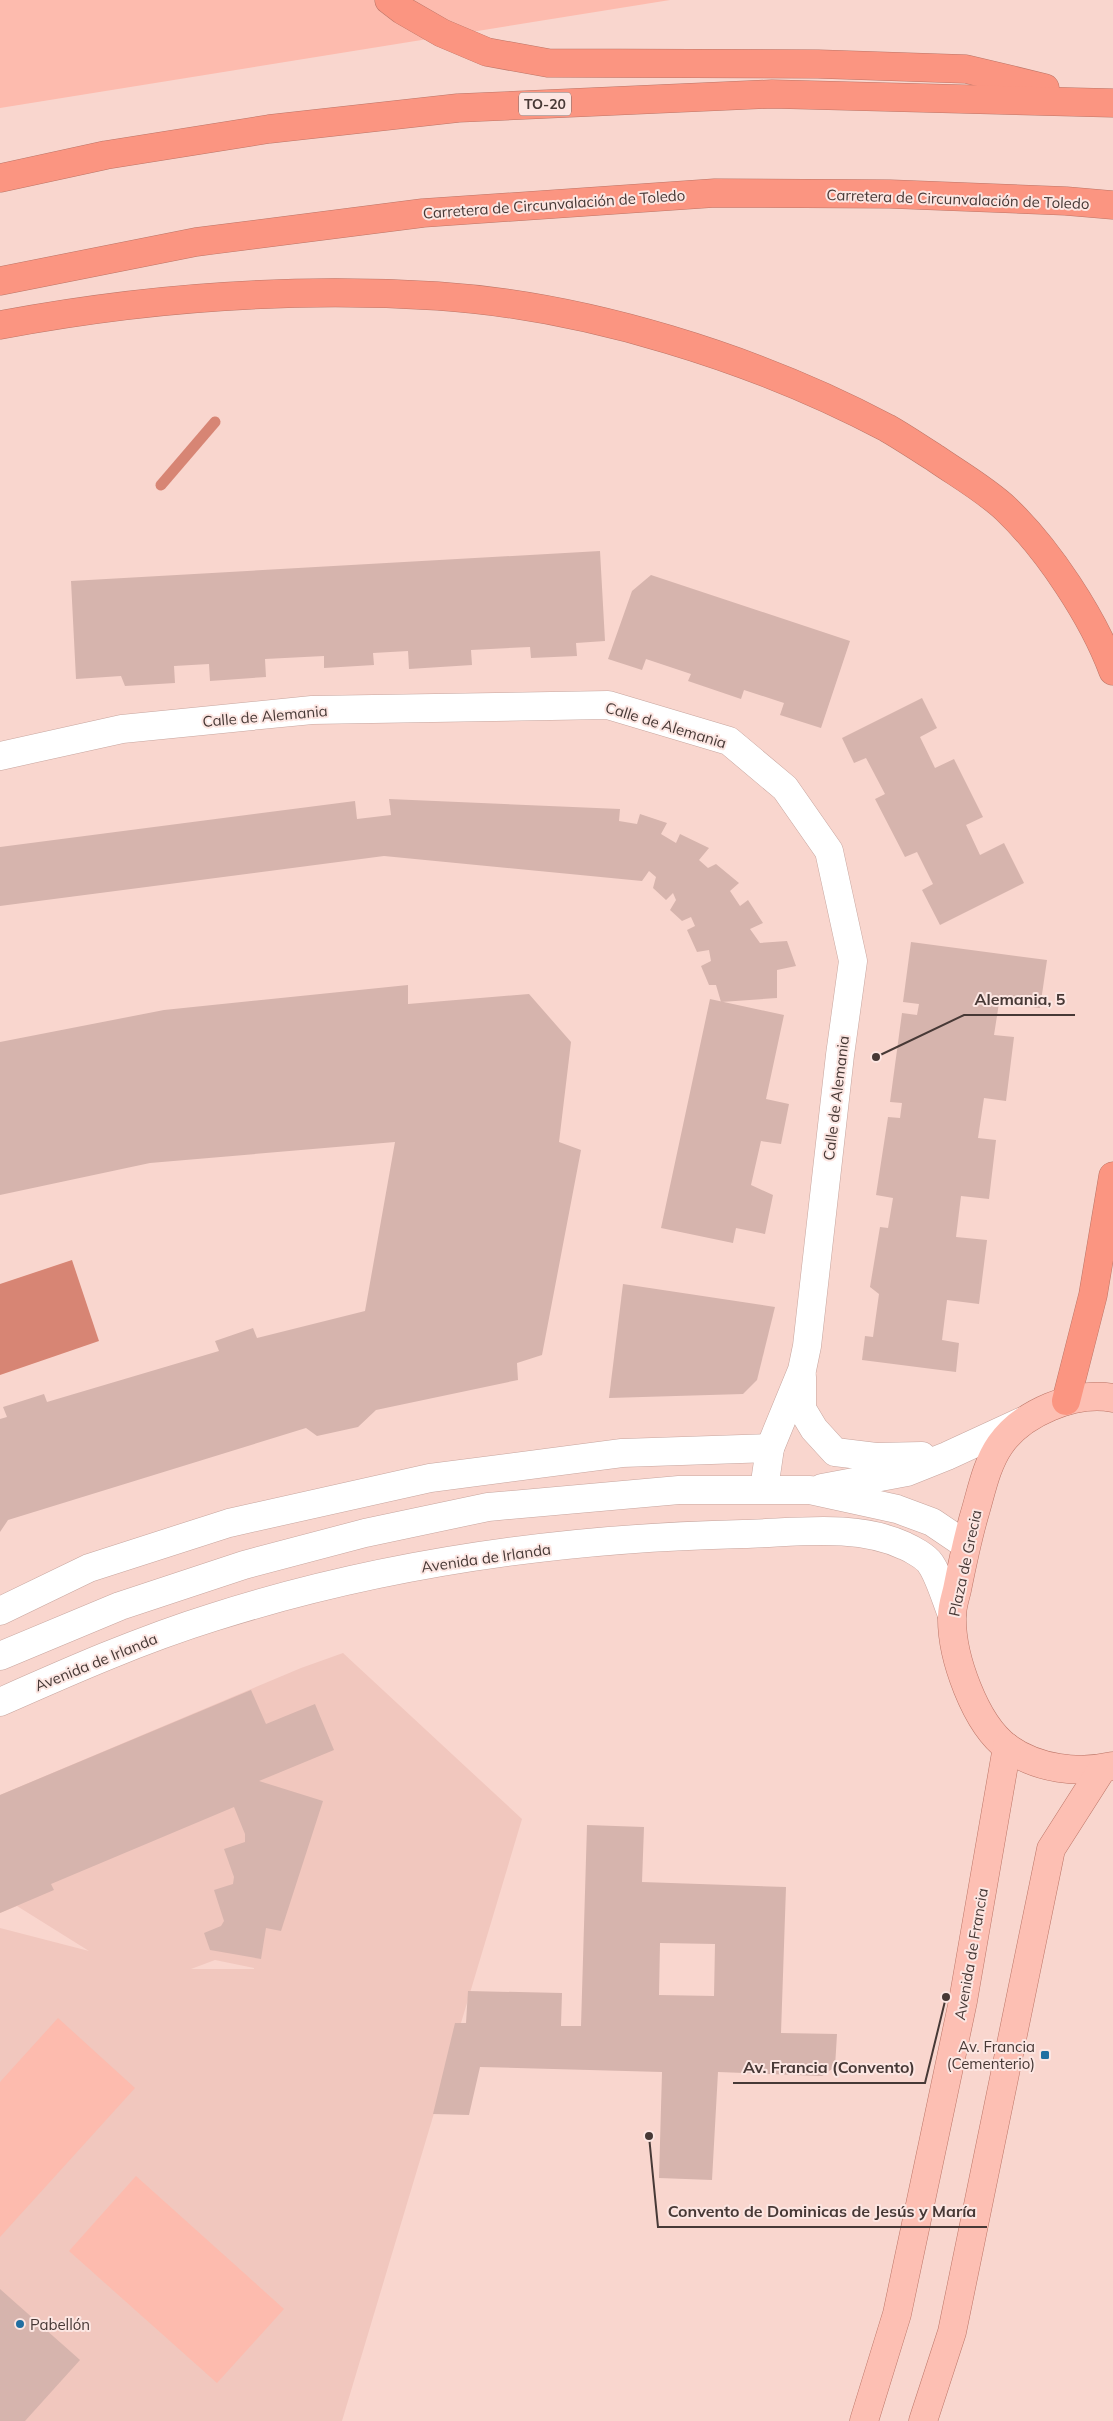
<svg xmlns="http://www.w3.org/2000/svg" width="1113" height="2421" font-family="Mulish,sans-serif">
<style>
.built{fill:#f1c7be;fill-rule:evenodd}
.green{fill:#fdbbae}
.water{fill:#d78574}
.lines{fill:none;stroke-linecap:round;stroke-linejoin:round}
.stream{stroke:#d78574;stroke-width:11}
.building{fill:#d6b4ad;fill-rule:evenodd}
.minor-casing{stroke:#c7a59e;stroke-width:29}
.major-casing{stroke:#bc7567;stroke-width:29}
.highway-casing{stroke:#bc7567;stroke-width:29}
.minor{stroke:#fff;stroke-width:28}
.major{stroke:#fdbfb3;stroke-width:28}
.highway{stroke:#fb9581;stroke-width:28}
.poi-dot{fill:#216fa1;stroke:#fce6e2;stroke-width:2}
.labels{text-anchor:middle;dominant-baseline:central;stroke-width:4;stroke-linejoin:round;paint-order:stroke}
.shield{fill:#fce6e2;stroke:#7d6d6a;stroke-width:1}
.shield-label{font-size:14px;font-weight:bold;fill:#473936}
.street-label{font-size:15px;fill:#473936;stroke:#fce6e2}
.poi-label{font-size:15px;fill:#473936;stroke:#fce6e2;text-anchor:end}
.leader{fill:none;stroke:#473936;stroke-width:2}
.callout-dot{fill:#473936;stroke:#fce6e2;stroke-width:2}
.callout-label{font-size:16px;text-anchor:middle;font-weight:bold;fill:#473936;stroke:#fce6e2;stroke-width:4;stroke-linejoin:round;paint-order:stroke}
</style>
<rect width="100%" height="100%" fill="#f9d6ce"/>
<!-- built -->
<path class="built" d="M343,1653L522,1819L342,2421H0V1928L89,1951L17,1906L0,1913V1795L301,1668ZM215,1960L254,1968V1969H191Z"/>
<!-- green -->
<g class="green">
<polygon points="0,0 670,0 0,108"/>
<polygon points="58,2018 135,2088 0,2237 0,2082"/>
<polygon points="136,2176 284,2309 217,2383 69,2251"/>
</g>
<!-- water -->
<polygon class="water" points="72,1260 99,1341 0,1375 0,1284"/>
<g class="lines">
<!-- stream -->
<polyline class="stream" points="161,485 215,422"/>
</g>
<!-- building -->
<g class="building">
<polygon points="600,551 605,641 576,643 577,656 531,658 530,647 471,650 472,665 409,669 408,651 373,653 374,665 324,668 324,656 265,659 266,677 210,681 209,664 174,666 175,683 125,686 121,676 76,679 71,581"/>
<polygon points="651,575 850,641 821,728 780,715 784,703 744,690 741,699 688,681 691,674 646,659 642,670 608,659 632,591"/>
<polygon points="922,698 937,728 920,737 935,768 954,759 983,817 966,825 980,855 1004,843 1024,883 940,925 922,890 933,884 917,852 905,857 875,799 885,794 866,758 854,763 842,738"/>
<polygon points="389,799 620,809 619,821 637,824 640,814 667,823 661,834 676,843 680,834 709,848 699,860 708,868 716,864 739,883 730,891 740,906 748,900 763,923 750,929 760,943 787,941 796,966 777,970 777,998 721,1002 716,985 709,985 701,966 711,961 709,950 697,952 687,930 695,926 691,917 682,921 670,910 676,900 673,893 666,900 653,888 656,877 649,871 642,881 384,856 0,906 0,847 355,801 357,819 391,815"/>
<polygon points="911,942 1047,960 1040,1008 999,1003 994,1035 1014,1037 1006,1101 984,1098 978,1138 996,1140 989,1199 961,1196 956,1237 987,1240 979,1304 947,1300 942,1340 959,1343 956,1372 862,1360 865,1336 873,1337 879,1294 870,1287 880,1227 888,1228 893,1198 876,1195 888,1117 900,1118 902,1103 890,1102 902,1013 917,1015 919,1004 903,1002"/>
<polygon points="408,985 408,1004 529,994 571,1042 559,1142 581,1150 542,1355 517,1363 518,1380 376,1410 358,1427 317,1436 306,1428 8,1520 0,1532 0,1419 7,1417 3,1407 44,1394 47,1402 219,1351 215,1341 253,1328 257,1338 365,1311 395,1142 150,1163 0,1195 0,1042 164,1010"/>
<polygon points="710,999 784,1015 766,1099 789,1104 781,1144 761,1141 751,1185 773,1195 765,1234 736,1228 733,1243 661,1228"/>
<polygon points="623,1284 775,1307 757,1380 743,1394 609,1398"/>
<polygon points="251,1690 266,1724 315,1704 334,1750 259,1781 323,1801 281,1931 266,1928 261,1959 210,1950 204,1933 221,1926 224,1921 214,1890 233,1884 234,1877 224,1849 245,1842 245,1834 234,1807 51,1884 54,1890 0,1913 0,1795"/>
<path d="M587,1825L644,1827L642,1882L786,1887L781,2033L837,2034L835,2067L822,2076L718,2072L712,2180L659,2178L662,2072L480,2067L469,2115L433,2114L455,2023H466L468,1991L562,1993L561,2026H581ZM660,1943L715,1944L714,1996L659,1995Z"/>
<polygon points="0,2289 80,2360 25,2421 0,2421"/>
</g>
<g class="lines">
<!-- minor casing -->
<g class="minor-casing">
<g id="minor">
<polyline points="0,756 122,729 312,710 608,705 729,741 785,788 829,851 853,961 840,1055 807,1346 802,1370 770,1448 764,1489"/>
<polyline points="802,1377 802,1409 814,1429 835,1452 876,1457 922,1456"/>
<polyline points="822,1488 907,1472 947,1456 1023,1421"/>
<polyline points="0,1611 89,1568 229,1523 430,1478 622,1453 770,1448"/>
<polyline points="0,1656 120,1606 244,1565 365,1533 488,1507 679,1490 810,1490 897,1509 932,1522 966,1545"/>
<path d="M0,1702C70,1671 140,1640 214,1617C384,1563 565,1538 743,1534C795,1533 856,1523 905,1546C912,1549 926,1557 930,1563C939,1575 946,1600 952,1615"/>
</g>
</g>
<!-- major casing -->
<g class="major-casing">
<g id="major">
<path d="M1113,1398C1074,1391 1022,1413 1000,1445C986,1465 981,1493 974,1516C967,1541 962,1565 957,1590C955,1598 952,1607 952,1616C951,1656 975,1724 1008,1748C1038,1769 1078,1774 1113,1766"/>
<polyline points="864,2421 897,2314 963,2001 1007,1747"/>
<polyline points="923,2421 952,2332 1051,1849 1102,1769"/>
</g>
</g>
<!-- highway casing -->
<g class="highway-casing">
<g id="highway">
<polyline points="389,0 402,10 442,33 487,52 548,63 818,64 966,69 1045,88"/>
<polyline points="0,178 106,155 269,129 458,108 772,94 1113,103"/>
<polyline points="0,281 196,242 423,213 715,193 890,194 1066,201 1113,205"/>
<path d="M0,325C143,298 292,287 438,296C587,306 755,358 887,428C903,437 919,448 935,458C958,474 986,490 1006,509C1048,549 1093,617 1113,671"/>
<polyline points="1066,1401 1093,1295 1113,1176"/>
</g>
</g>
<!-- minor -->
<use href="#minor" class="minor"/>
<!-- major -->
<use href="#major" class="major"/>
<!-- highway -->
<use href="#highway" class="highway"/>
</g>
<!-- markers -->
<g class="poi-dot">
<rect x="1040" y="2050" width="10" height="10" rx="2.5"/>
<circle cx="20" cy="2324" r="5"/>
</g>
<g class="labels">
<!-- shield labels -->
<rect class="shield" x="519" y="92.5" width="52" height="23" rx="4"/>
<g class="shield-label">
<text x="545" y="104">TO-20</text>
</g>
<!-- street labels -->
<g class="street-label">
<text transform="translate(958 199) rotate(2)">Carretera de Circunvalación de Toledo</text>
<text transform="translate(554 204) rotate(-4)">Carretera de Circunvalación de Toledo</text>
<text transform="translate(265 716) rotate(-5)">Calle de Alemania</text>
<text transform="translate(666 725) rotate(17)">Calle de Alemania</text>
<text transform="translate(836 1098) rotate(-83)">Calle de Alemania</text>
<text transform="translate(486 1558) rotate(-8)">Avenida de Irlanda</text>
<text transform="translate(965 1563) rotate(-78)">Plaza de Grecia</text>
<text transform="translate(96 1662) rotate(-22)">Avenida de Irlanda</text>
<text transform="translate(971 1954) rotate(-80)">Avenida de Francia</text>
</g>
<!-- poi labels -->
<g class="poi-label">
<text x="1035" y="2046">Av. Francia<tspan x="1035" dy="17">(Cementerio)</tspan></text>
<text x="30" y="2324" text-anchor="start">Pabellón</text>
</g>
</g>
<!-- callouts -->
<path class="leader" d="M876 1057L964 1015H1075M946 1997L925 2083H733M649 2136L658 2227H987"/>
<g class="callout-dot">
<circle cx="876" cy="1057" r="5"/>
<circle cx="946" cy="1997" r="5"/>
<circle cx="649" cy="2136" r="5"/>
</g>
<g class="callout-label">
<text x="1020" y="1005">Alemania, 5</text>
<text x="829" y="2073">Av. Francia (Convento)</text>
<text x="822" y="2217">Convento de Dominicas de Jesús y María</text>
</g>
</svg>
